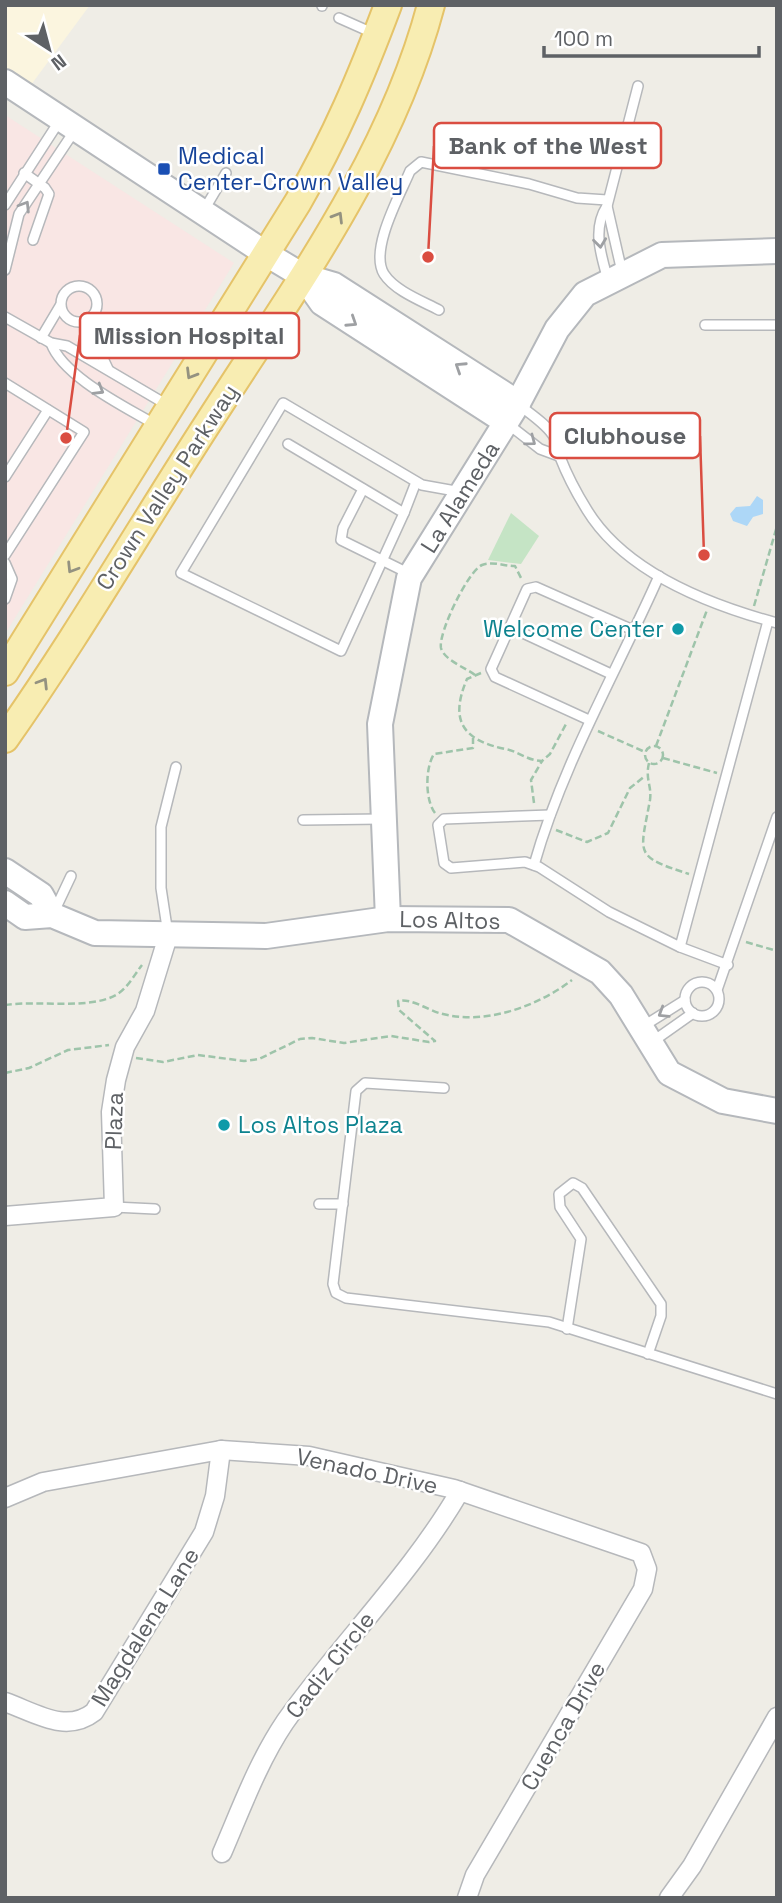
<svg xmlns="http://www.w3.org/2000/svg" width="782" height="1903" font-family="'Space Grotesk',sans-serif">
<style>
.commercial{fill:#fbf5df}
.medical{fill:#f9e6e4}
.green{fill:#c5e4c5}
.water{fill:#add7f7}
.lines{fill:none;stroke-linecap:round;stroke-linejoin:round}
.lane-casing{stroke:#b6b8bb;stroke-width:12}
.street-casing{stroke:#b6b8bb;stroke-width:21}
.secondary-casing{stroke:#b5b8bc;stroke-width:28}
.primary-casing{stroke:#e5c369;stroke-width:30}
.path{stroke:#9ec4aa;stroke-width:2.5;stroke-dasharray:7 3.5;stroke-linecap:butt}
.lane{stroke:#fff;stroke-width:9}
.street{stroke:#fff;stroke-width:18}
.secondary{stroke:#fff;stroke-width:24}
.primary{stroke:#f8edb2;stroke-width:26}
.oneway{stroke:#9ea0a3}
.oneway2{stroke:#949280}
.transit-dot{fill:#1a4fb4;stroke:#fff;stroke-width:2.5}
.culture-dot{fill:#0f9aa8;stroke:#fff;stroke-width:2.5}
.labels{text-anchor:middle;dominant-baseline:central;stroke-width:5;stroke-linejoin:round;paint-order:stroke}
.transit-label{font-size:23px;fill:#164399;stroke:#fff;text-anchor:start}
.street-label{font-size:23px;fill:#5e6165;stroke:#fff}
.culture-label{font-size:23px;fill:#0d838f;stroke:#fff;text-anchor:end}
.leader{fill:none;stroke:#da4d41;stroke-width:2.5}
.callout-dot{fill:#da4d41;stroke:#fff;stroke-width:2.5}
.callout{fill:#fff;stroke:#da4d41;stroke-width:2.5}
.callout-label{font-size:24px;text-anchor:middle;font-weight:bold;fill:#5e6165}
</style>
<rect width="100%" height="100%" fill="#efede6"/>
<!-- commercial -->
<polygon class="commercial" points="5,5 90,5 28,89 5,71"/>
<!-- medical -->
<polygon class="medical" points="5,115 234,263 5,634"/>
<!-- green -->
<polygon class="green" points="511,513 539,536 521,564 488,560"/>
<!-- water -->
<polygon class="water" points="757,496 763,500 763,514 753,517 747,526 733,521 730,514 736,507 750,506"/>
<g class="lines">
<!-- lane casing -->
<g class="lane-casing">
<g id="lane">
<polyline points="322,6 322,5"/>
<polyline points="339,18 375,34"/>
<polyline points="24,173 45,188 49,194 33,240"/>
<polyline points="5,205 60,120"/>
<polyline points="607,206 622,272"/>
<polyline points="204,210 226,173"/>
<polyline points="5,270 19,214 75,130"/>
<path d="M608,280C601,255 592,229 607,206L638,86"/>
<circle cx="79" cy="304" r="18"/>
<path d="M439,310C422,301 395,291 384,274C369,250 400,195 410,171L421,162L529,184L577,198L607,200"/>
<polyline points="94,314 94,339 108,369"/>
<polyline points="5,317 51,343 67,346 169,406"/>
<polyline points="705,325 777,325"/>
<polyline points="41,338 60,306"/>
<path d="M51,343C63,377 126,407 156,425"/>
<polyline points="5,383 84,432 5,555"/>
<path d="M518,404C529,413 548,425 554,437C557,443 557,451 560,457C567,475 577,494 587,510C625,572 710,605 777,623"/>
<polyline points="508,424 540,449 559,456"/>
<polyline points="288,444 404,513 341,651 181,573 283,403 422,485 461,492"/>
<polyline points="5,477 48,410"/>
<polyline points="363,489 343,528 341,540 410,574"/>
<polyline points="404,513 416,482"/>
<polyline points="5,563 12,579 5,599"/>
<polyline points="510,627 611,674"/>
<polyline points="589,720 495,677 491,669 527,589 536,587 633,630"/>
<polyline points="550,815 444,819 438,825 444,863 451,868 525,862 539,867 609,912 680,947 728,965"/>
<polyline points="303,820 382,819"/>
<path d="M534,865C563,763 616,673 659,576"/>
<polyline points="54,912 71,876"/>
<polyline points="168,934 161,888 161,827 176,767"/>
<polyline points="680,947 768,621"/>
<circle cx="702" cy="999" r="17"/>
<polyline points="717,990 777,817"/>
<polyline points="642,1027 685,1000"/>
<polyline points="652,1042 693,1013"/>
<polyline points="444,1088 365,1083 356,1091 333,1284 336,1293 346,1298 549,1322 777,1394"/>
<polyline points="319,1204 343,1204"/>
<polyline points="114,1207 155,1209"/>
<polyline points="567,1329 581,1239 560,1207 559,1194 573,1183 582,1188 661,1304 661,1316 648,1354"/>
</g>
</g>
<!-- street casing -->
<g class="street-casing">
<g id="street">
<polyline points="5,1216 114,1207 111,1112 116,1080 125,1047 145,1011 168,936"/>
<polyline points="5,1498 43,1482 221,1450 309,1456 454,1489 641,1553 647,1569 643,1589 475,1875 467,1898"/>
<path d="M5,1702C36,1713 66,1734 94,1712L204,1532L215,1496L221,1450"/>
<path d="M222,1853C241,1809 258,1762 285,1722C341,1643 411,1575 460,1491"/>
<polyline points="669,1898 692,1866 777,1717"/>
</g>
</g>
<!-- secondary casing -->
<g class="secondary-casing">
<g id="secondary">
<polyline points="5,82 268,255 303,276 334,285 518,403"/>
<polyline points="303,276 322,303 506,422"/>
<polyline points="5,871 41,895 52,915"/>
<polyline points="5,903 25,917 52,915 95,933 266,936 388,919 509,920 600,972 621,995 669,1073 723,1101 777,1111"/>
<polyline points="388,919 380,724 409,578 518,403 557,329 585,294 662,255 777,251"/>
</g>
</g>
<!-- primary casing -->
<g class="primary-casing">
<g id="primary">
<path d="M5,672L298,202C336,136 361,77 388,5"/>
<path d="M5,739C77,637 140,528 208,423C293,290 390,160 431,5"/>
</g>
</g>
<!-- path -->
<g class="path">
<polyline points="754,606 777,526"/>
<path d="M481,673L467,679C449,721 463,740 505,749C518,751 528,761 542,761L550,754L566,724"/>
<path d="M475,675C466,668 444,660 441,648C438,633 468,571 482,565C494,561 503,566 515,566L522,580"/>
<polyline points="598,731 645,752"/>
<circle cx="654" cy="755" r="9"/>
<polyline points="656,746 707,610"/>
<polyline points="663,758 717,773"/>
<path d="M649,763C645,779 652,786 650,800C640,855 633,856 689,874"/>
<polyline points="534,803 531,780 542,761"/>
<path d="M435,813C425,800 425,768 434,754L473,748V738"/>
<polyline points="556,830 587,842 608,833 630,788 645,776"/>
<polyline points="746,942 777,951"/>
<path d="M5,1005C37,1000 89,1010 116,995C128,988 134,975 142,965"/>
<path d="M136,1058L163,1062L198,1055L244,1061L259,1059L300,1039L312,1038L344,1043L391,1036L429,1042L435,1041L399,1010L398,1001C411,998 426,1009 439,1013C483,1026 537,1007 572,980"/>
<polyline points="5,1073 29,1068 68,1050 109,1045"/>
</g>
<!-- lane -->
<use href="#lane" class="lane"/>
<!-- street -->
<use href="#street" class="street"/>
<!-- secondary -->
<use href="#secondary" class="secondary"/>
<!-- primary -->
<use href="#primary" class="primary"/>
</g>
<!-- one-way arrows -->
<defs><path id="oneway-chevron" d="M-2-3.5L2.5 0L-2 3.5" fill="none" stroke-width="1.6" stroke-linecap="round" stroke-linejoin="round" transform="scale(1.75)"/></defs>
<g class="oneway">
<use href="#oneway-chevron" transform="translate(25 206) rotate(-58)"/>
<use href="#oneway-chevron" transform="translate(600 243) rotate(83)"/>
<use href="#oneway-chevron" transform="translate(352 322) rotate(33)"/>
<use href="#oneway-chevron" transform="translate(460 367) rotate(-147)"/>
<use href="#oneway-chevron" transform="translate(99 390) rotate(31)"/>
<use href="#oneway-chevron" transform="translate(531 441) rotate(37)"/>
<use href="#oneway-chevron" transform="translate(663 1013) rotate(148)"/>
</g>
<g class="oneway2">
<use href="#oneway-chevron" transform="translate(338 217) rotate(-59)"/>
<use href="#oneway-chevron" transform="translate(191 374) rotate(121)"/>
<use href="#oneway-chevron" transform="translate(72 568) rotate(122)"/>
<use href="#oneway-chevron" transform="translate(43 683) rotate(-58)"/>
</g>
<!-- markers -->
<rect class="transit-dot" x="157" y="162" width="14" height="14" rx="3.5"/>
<g class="culture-dot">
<circle cx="678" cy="629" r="7"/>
<circle cx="224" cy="1125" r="7"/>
</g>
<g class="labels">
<!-- transit labels -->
<g class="transit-label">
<text x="178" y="156">Medical<tspan x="178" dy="26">Center-Crown Valley</tspan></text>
</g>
<!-- street labels -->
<g class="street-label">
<text transform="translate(167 487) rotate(-57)">Crown Valley Parkway</text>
<text transform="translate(460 497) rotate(-58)">La Alameda</text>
<text transform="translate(450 920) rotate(1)">Los Altos</text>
<text transform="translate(114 1121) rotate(-88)">Plaza</text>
<text transform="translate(367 1471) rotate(12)">Venado Drive</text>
<text transform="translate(145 1627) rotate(-58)">Magdalena Lane</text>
<text transform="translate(330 1665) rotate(-52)">Cadiz Circle</text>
<text transform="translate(563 1726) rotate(-60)">Cuenca Drive</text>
</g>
<!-- culture labels -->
<g class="culture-label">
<text x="664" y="629">Welcome Center</text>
<text x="238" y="1125" text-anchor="start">Los Altos Plaza</text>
</g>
</g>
<!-- callouts -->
<path class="leader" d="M428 257L434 146M66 438L80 335M704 555L700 436"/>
<g class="callout-dot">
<circle cx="428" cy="257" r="7"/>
<circle cx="66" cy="438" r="7"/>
<circle cx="704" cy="555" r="7"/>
</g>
<g class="callout">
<rect x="434" y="123" width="227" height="45" rx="7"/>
<rect x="80" y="313" width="219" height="45" rx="7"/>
<rect x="550" y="413" width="150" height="45" rx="7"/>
</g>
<g class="callout-label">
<text x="548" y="154">Bank of the West</text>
<text x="189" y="344">Mission Hospital</text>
<text x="625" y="444">Clubhouse</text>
</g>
<!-- border -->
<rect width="782" height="1903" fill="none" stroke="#5e6165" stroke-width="14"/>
<!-- north arrow -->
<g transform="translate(49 49) rotate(144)" stroke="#ffffff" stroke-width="5" paint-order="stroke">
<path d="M0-5L12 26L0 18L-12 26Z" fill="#5e6165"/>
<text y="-10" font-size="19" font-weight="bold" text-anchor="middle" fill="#5e6165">N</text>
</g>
<!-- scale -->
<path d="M544 46v10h215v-10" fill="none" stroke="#5e6165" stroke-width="3.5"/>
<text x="554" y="46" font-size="21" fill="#5e6165" stroke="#ffffff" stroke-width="5" paint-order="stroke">100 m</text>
</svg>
